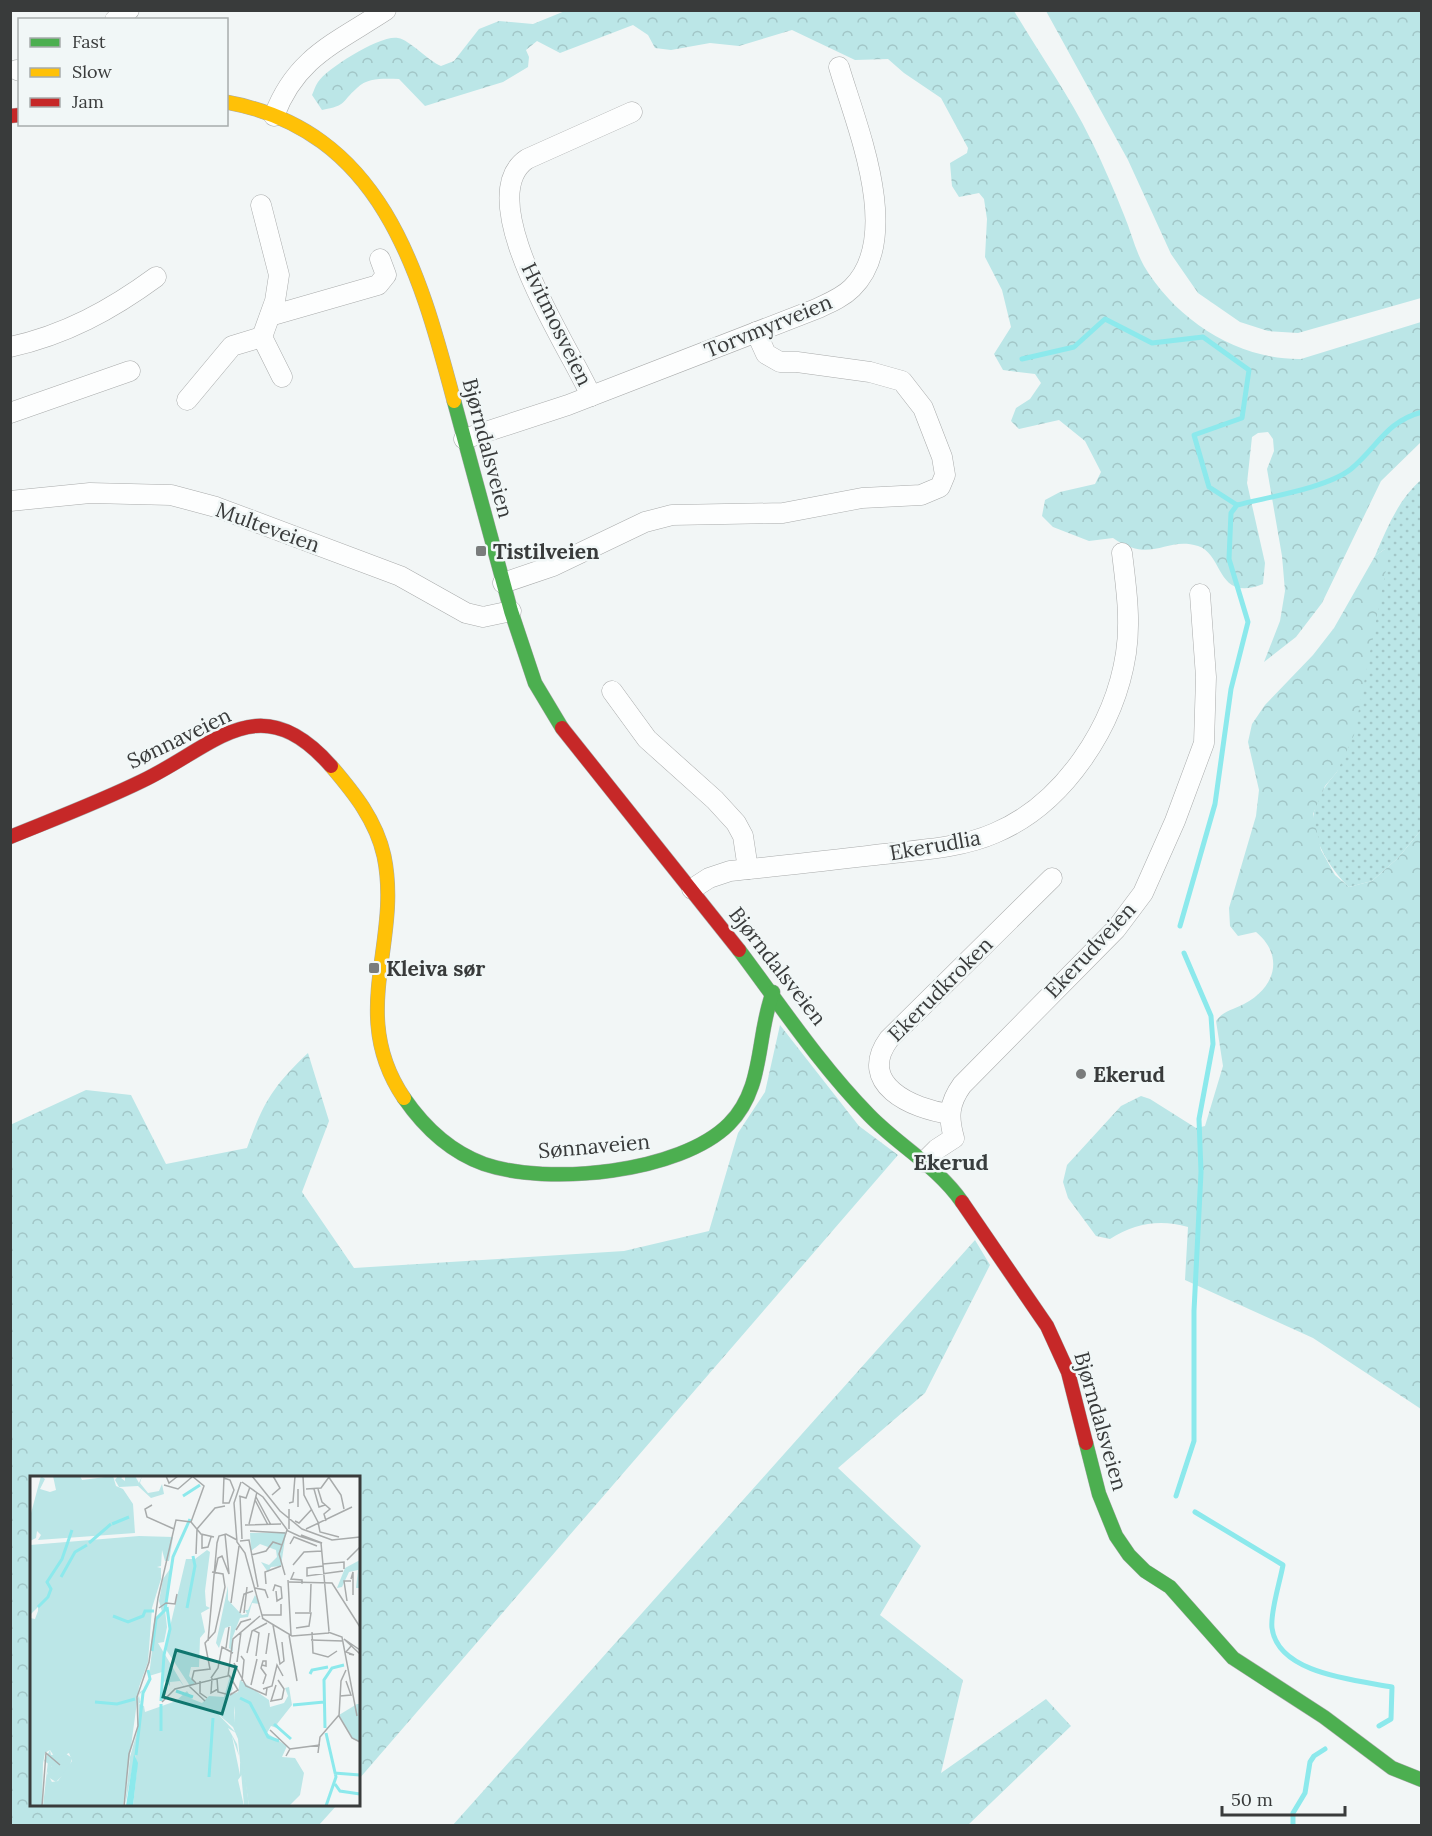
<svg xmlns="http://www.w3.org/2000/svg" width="1432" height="1836" font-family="Lora,serif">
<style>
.grass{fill:url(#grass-dots)}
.forest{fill:url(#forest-crowns)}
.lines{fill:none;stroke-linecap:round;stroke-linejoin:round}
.stream{stroke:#8ce9ec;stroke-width:5}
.street-casing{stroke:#a9abab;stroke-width:21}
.fast-casing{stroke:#a9abab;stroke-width:15}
.slow-casing{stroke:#a9abab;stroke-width:15}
.jam-casing{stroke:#a9abab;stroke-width:15}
.street{stroke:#fdfefe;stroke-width:20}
.fast{stroke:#4caf50;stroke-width:14}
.slow{stroke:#ffc107;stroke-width:14}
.jam{stroke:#c62828;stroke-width:14}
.poi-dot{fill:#7a7c7c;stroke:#f1f7f7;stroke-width:2}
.labels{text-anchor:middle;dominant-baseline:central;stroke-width:5;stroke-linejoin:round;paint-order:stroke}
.street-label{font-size:21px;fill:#393b3b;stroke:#f1f7f7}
.poi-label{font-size:21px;font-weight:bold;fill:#393b3b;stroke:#f1f7f7;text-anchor:start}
.neighbourhood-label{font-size:22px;font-weight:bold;fill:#383d3d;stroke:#f1f7f7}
.inset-river{fill:none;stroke:#8ce9ec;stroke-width:3}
.inset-road{fill:none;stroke:#a8abab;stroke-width:1.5}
.view{fill:#0f766e;fill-opacity:0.15;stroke:#0f766e;stroke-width:3}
.inset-edge{fill:none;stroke:#393b3b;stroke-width:3}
</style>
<defs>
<pattern id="grass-dots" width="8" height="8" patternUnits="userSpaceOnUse" patternTransform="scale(1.5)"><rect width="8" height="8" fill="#bbe6e7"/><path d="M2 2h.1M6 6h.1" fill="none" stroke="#a2c6c7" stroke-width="1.8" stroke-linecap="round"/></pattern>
<pattern id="forest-crowns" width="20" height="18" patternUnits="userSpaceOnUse" patternTransform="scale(1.5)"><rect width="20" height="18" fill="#bbe6e7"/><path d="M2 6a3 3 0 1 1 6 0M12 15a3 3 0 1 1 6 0" fill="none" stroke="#a2c6c7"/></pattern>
</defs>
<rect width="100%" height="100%" fill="#f2f6f6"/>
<!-- grass -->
<path class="grass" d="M1421,480V830L1398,858L1372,881L1349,887C1332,872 1309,836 1314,812C1317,797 1327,783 1337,772L1385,549L1375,556C1387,528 1398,500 1421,480Z"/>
<!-- forest -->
<g class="forest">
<path d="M565,11H1014C1039,53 1069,95 1091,140C1103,164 1114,190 1124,215C1131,231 1135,250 1144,266C1176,320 1238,360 1301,359L1421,322V442L1381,481L1322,603L1296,637L1264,662L1280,621L1285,591L1282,556L1267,469L1274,451L1273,439L1268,432L1258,433L1252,437L1247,483L1265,563L1263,584C1216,603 1224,554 1198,546C1164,536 1153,565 1113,538L1089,541L1053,527L1042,516L1045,500L1060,492L1095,484L1101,472L1085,441L1059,420L1019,429L1011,421L1016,408L1030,399L1041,383L1035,374L1003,370L994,354L1011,327L1002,290L985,257L987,219L984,199L979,193L959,197L952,186L950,163L967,153L968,148L941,98L904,73L888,59L855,60L792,30L739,46L710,43L671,50L655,48L648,35L633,25L560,53L537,41L526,50L529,57L528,67L503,82L425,106L399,79C385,79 368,77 357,88C340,103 348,105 322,110L312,95C314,91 315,86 318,82C327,68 382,34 398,38C410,40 427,60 441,66L454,61L479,29L499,21L533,24Z"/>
<polygon points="1046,11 1421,11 1421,298 1298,333 1268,331 1240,322 1198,293 1171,254 1128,160"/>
<path d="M1385,549L1389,554L1354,735L1337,772L1325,786L1313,814L1321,850L1335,875L1349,887L1372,881L1398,858L1421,830V1409L1313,1338L1185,1280L1188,1227C1160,1219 1135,1223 1110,1239L1096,1236L1068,1198L1063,1182L1067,1165L1121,1106L1141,1096L1150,1099L1196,1128L1205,1126L1223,1066L1216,1021C1224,1010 1233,1010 1244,1004C1275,988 1285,956 1256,932L1238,936L1230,926L1229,908L1256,816L1259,790L1248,742L1252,724L1265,705L1313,655L1334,628L1375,556Z"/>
<path d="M780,1025L859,1126L898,1155L359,1779L358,1478H32V1804L337,1805L319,1825L11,1826L10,1125L86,1090L131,1095L166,1164L247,1148C263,1103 273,1086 308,1053L329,1121L302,1192L354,1268L624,1251L709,1231L738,1133L765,1092Z"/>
<polygon points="975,1240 990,1265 925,1393 838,1468 921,1546 880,1615 963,1680 941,1773 1046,1699 1071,1726 968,1825 452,1826"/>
</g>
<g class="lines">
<!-- stream -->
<g class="stream">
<polyline points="1022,359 1074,347 1105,319 1152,343 1203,337 1249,370 1242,418 1194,435 1209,487 1237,505"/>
<path d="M1180,926L1215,804L1231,689L1248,622L1229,559L1231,513L1237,505C1268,497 1327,488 1351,469C1378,447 1385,422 1422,412"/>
<polyline points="1176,1496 1194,1441 1194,1311 1201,1172 1199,1119 1213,1044 1211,1016 1184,953"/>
<path d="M1195,1512L1283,1565C1280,1582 1270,1612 1272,1628C1278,1674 1356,1680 1392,1687L1391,1719L1379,1726"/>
<polyline points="1293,1826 1293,1813 1305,1793 1310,1762 1314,1756 1325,1749"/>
</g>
<!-- street casing -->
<g class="street-casing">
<g id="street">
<polyline points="115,20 129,10"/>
<polyline points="17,70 20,71"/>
<path d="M274,116C296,57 336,43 386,10"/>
<polyline points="261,205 279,275 275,301 262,337 282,377"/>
<polyline points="270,316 378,285 386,275 380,259"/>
<path d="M10,347C65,335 111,310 156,277"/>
<path d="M591,396C571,350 469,198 527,159L632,112"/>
<polyline points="187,400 232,346 262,337"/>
<polyline points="10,413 130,371"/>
<path d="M464,439L568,405L816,309C829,303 842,298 852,288C904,237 856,125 839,67"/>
<polyline points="10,501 90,493 171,495 216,507 400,576 466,613 483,617 511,611"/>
<polyline points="503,583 553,566 645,522 672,515 783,513 862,498 921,495 940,487 945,475 942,457 923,408 902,381 870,372 797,362 780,362 766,354 756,332"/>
<polyline points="612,691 647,739 715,800 736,823 743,836 748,869"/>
<path d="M692,889L709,878L730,871C781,866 832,860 884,854C920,850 961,848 995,833C1064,804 1115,726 1126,653C1131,620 1126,586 1122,553"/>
<path d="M950,1114C912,1109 856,1084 889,1039L1052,878"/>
<path d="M924,1162L937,1149L954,1138C948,1117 949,1103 962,1085L1116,929L1143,893L1175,821L1204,743L1206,677L1200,594"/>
</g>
</g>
<!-- fast casing -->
<g class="fast-casing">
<g id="fast">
<polyline points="454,401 511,611 535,683 562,728"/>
<path d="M739,950C781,1006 820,1065 869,1115C899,1146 937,1166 962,1202"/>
<path d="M404,1098C424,1127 451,1152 484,1164C548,1186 680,1173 729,1124C765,1088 756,1036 773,992"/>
<polyline points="1086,1443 1099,1494 1116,1536 1129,1555 1145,1571 1170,1587 1233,1658 1324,1717 1392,1768 1422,1780"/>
</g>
</g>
<!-- slow casing -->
<g class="slow-casing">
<g id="slow">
<path d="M226,102C381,130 419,269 454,401"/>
<path d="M331,766C354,793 376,820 384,856C402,942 347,1014 404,1098"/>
</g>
</g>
<!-- jam casing -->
<g class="jam-casing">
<g id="jam">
<polyline points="10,116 20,115"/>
<polyline points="562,728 739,950"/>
<path d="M10,837C54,819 99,802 142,781C214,747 259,684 331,766"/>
<polyline points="962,1202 1047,1326 1068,1372 1086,1443"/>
</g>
</g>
<!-- street -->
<use href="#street" class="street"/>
<!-- fast -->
<use href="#fast" class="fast"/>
<!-- slow -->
<use href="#slow" class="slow"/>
<!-- jam -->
<use href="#jam" class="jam"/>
</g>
<!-- markers -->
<g class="poi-dot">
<rect x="475" y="545" width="12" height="12" rx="3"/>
<rect x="368" y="962" width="12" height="12" rx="3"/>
<circle cx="1081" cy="1074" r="6"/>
</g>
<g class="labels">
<!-- street labels -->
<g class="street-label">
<text transform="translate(557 324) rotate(64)">Hvitmosveien</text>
<text transform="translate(768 326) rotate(-22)">Torvmyrveien</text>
<text transform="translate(488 448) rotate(75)">Bjørndalsveien</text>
<text transform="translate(268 527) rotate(20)">Multeveien</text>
<text transform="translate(179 738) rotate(-26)">Sønnaveien</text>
<text transform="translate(935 845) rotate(-10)">Ekerudlia</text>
<text transform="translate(1090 950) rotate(-47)">Ekerudveien</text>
<text transform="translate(778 966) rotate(52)">Bjørndalsveien</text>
<text transform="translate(940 989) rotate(-45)">Ekerudkroken</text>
<text transform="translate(594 1146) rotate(-5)">Sønnaveien</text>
<text transform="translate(1101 1421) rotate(74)">Bjørndalsveien</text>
</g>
<!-- poi labels -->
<g class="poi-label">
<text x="493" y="551">Tistilveien</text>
<text x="386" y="968">Kleiva sør</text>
<text x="1093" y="1074">Ekerud</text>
</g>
<!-- neighbourhood labels -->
<g class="neighbourhood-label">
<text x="951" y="1162">Ekerud</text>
</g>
</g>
<!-- overview -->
<g transform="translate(30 1476)">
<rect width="330" height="330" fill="#f2f6f6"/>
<path d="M205,231L211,268L219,330L214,329L208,263L203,251L188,238L204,247ZM20,274L21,279L35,277L42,282L39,293L26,306L18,301L17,293L22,290L14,285Z" fill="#bbe6e7"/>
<path d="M11,0L15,3L10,13L20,16L26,14L23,0H50L52,4L83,0L86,10L93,13L103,28L105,57L8,64L11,59L7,55L6,62L0,65V41ZM88,0H94L91,2L95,5V0H105L109,7L112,0L110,7L118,17L129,15L132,8L134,18L121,22L108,10L89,11L85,4ZM256,56L251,90L241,91L238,96L231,86L239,89L247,81L246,74L230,68L221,75L220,57ZM109,60L143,61L139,85H135L132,74L131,90L127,91L131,92V103L122,132L118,186L109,211L93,330H13L18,285L23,288L17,297L22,306L28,305L42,285L39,277L26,283L20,274L15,277L13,287L12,330H0V142L5,143L8,135V131L0,139V69ZM177,74L180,76L175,115L176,130L180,132L171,137L175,156L170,162L169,191H161L159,200L165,207L160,210L135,172L156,83H165ZM145,75L135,134L137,151L134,166L128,167L155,212L150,205L140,206V210L135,205L132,209V196L119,200L126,142L132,136L129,125L133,103L142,90ZM330,84L329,112H326L328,94L319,96L312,111L307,112L315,92ZM198,110V124L212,139L217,138L215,134H218L225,119L230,128L222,127L218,141L210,142L202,163L203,176L199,172L201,150L195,152L189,172L186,167ZM200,200L203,213L199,219L208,216L210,204L239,224L240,231L254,227L258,220L255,212L259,211L262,229L247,248L250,253L241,250L237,257L257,270L252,281L265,282L274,297L270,319L259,330H219L204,230V248L188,238L206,257L198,252L207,268L209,280L202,260L210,299V287L212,288L213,297L208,304L214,330H103L107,293L105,279L95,330L100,281L109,249L108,222L110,216L114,213L115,210V212L109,219L110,226L113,222L109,228L114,230L115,236L146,225L157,215L162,223L172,227L179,220L194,221ZM327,228H330V266L323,263L309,239Z" fill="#bbe6e7"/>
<path d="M104,278L108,287L103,330H96Z" fill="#8ce9ec"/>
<path class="inset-river" d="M153,20L170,9M82,48L99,41M59,67L81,48M31,101L45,76L57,69M8,131L18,121L21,113L17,106L32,83L42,54M157,132L165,90L163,80M83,140L98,146L113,140L115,135H124M122,175L126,143L135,134L143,81L160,43M280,198L282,194L298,191M146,215L163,221M210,222L220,227L238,261L249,265M131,225L134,179L140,153L137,131M65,226L87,228L105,223M263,229L294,226M244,248L261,263M295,252L294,204L302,192L314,189M131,255V228M106,279L113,217L120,203L118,194M304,297L330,299M179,301L183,242M305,308L310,315L330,318M296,330L306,301L296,257"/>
<path class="inset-road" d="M136,0L139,7L148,0M194,0L193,27H199L204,14L200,4L194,2M222,0L250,35L272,53L302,64L330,61M273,0L274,19L289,48M298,0L311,19L314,33M211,6L204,27L207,66L215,77L233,143M212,6L233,21L258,55L269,60L291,67H292L271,59M134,9L148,13L162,1M276,13L291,12L299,1M284,13L289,31L295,29M288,13L292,26L300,33L294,38L296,45M242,19L250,12L243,0M209,20L216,22L220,11M210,20L212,63M226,21L241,49M225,24L238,49M259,27L263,26L265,0M122,29L115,33L117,41L144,53M268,31V13M259,33V53M265,45L269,47L282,33M161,46L174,10L162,0M288,46L290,56L309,61M219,48L227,16M215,49L251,48M167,53L185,32L195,30M276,53L322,31M220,55L255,57M172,58V72L178,71L181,61M210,65L219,64L228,111M291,67L299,155M260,68L264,61L287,70M166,78L167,53M221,79L236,75L243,66L252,69M317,84L330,71M293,88L314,86V93M263,89L274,76L292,75M293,90L277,92V100L313,95M185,96L188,82L192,80L199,98L195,58M264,96L261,103L272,104V108M255,99L249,78L257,54M321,103L323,96V119M258,104L261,159M259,106L302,107L330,151M236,108L235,96L251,90M225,112L235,114L238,122M243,115L245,109L251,111L252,122L247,125L246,115M317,125L314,105H321M201,127L209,70M129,132L136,127L145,128L147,118M280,136L281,108M210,137L214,118L223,115M214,137L217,111M265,137H281L279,150L266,152M232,139H251V128M232,142L262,160L299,157M243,149L250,188L254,185L252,166M206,154L211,146L221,143M223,154L229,157L226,180M282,156L283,177L298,181L307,175M298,156L312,161L327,240M259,159L267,205M281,164L313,165M178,165L187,67L189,60L196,58L207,64M196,172L199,151M330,174L314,163L330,178M217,177L222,155L237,147M236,178L239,157M319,178L324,179L316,176L322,169M211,180L214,184L212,205M207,186L211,156M204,187L216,210L236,219L237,212M232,189L236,190V185H233L231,192L236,199L233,208M316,194L311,205L309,240L322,262L330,266M199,199L208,214L200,219L202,217M181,202L188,192L192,171L203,177M182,202L181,217L188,213M187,202L188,216L196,218M248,204L254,213L252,223M170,205V217L177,222M166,207L162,203L164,195L180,193L175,167L185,156L195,111L193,98L182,96M221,209L227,183M246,209L241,225L252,223M159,210L175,225M233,213L242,210L247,189L253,200M310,220L321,219L316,205M132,226L145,213L198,200L203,163L230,140M240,254L260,273M288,277L290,261L309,239M256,280L260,273L290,269M12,330L16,277L30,289M94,330L99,278L108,250L107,221L119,186L128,122L146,44L161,46L171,58L184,61"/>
<path class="view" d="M146,174L206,191L192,238L133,221Z"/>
<rect width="330" height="330" class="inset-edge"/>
</g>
<!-- border -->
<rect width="1432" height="1836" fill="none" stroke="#393b3b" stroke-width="24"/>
<!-- legend -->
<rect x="18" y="18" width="210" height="108" fill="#f1f7f7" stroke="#a7acac" stroke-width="1.5"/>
<rect x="30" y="38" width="30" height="9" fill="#4caf50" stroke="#a7acac" stroke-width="1.5"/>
<text x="72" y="48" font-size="18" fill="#393b3b">Fast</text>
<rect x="30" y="68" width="30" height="9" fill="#ffc107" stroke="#a7acac" stroke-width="1.5"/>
<text x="72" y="78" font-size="18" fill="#393b3b">Slow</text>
<rect x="30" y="98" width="30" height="9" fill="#c62828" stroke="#a7acac" stroke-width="1.5"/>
<text x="72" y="108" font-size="18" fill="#393b3b">Jam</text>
<!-- scale -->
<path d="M1222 1806v9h123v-9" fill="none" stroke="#393b3b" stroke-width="3"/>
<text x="1231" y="1806" font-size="18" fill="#393b3b" stroke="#f1f7f7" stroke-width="4.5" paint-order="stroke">50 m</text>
</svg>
